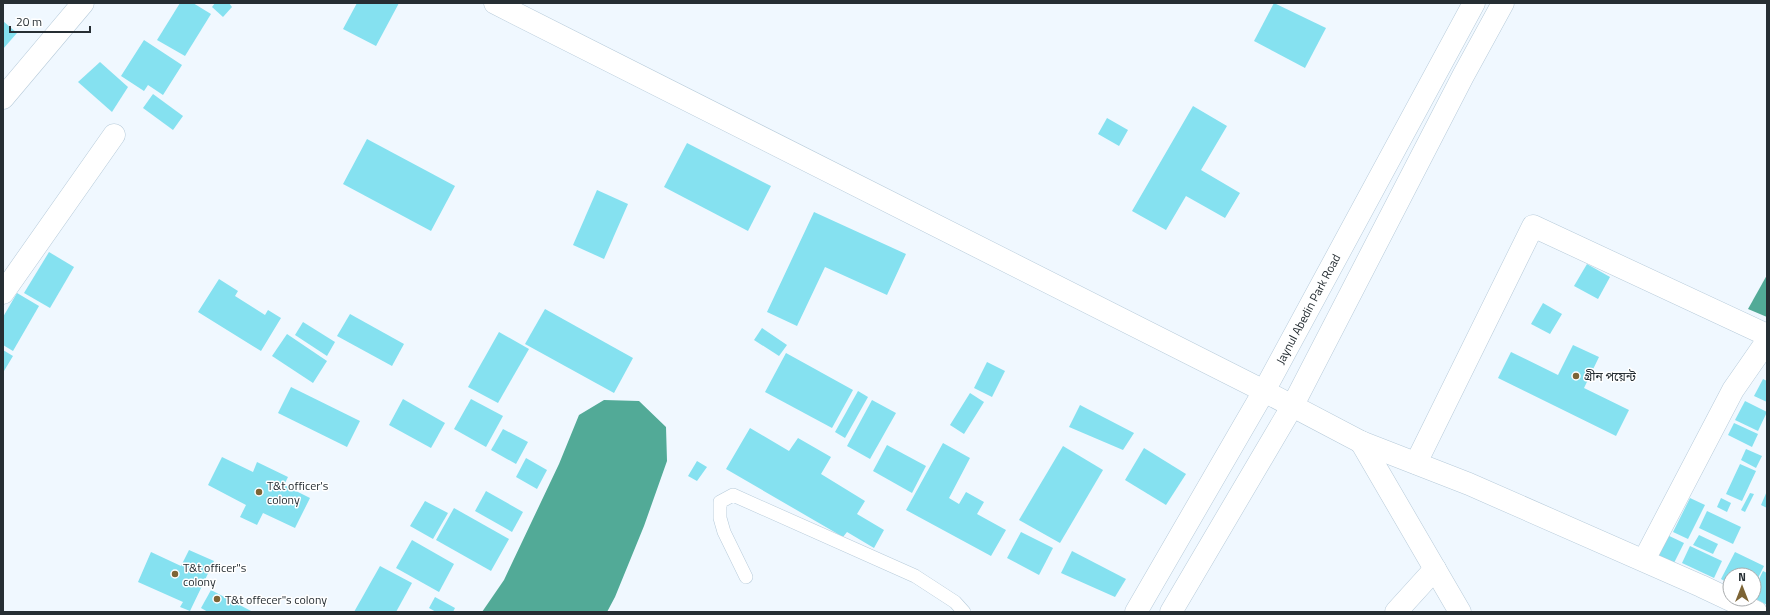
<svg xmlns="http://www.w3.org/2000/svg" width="1770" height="615" font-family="'Titillium Web','Noto Sans Bengali',sans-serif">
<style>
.water{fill:#52aa97}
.building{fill:#85e1f0}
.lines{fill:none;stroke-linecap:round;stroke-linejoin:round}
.lane-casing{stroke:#b7cbda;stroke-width:14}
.street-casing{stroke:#b7cbda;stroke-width:23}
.lane{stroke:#fff;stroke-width:13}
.street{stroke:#fff;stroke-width:22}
.poi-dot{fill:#7d6435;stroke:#fff;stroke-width:1.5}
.labels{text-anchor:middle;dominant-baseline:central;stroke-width:3;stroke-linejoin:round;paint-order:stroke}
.street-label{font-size:12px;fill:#262e33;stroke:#fff}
.poi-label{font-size:12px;fill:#262e33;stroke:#fff;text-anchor:start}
</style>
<rect width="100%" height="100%" fill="#f0f8ff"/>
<!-- water -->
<g class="water">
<polygon points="1767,275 1767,317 1748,309"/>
<polygon points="604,400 639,401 666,427 667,461 644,526 615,597 607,612 482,612 504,580 559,464 579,415"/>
</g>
<!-- building -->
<g class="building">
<polygon points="180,3 193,3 211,14 185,56 157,40"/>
<polygon points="215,3 229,3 232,7 223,17 212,7"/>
<polygon points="357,3 399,3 376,46 343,29"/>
<polygon points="1274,3 1326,28 1305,68 1254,41"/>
<polygon points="3,21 17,33 3,49"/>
<polygon points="144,40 182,65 163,95 148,85 144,91 121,76"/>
<polygon points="100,62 128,87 112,112 78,82"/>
<polygon points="153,94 183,116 173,130 143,108"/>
<polygon points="1193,106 1227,126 1201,170 1240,193 1225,218 1186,196 1166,230 1132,211"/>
<polygon points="1107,118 1128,130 1119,146 1098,134"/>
<polygon points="367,139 455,186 431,231 343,184"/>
<polygon points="687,143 771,186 748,231 664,187"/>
<polygon points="597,190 628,204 604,259 573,245"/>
<polygon points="814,212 906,254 887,295 825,267 797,326 767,312"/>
<polygon points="49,252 74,267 50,308 24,293"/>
<polygon points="1587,264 1610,277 1598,299 1574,286"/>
<polygon points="219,279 238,291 235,296 265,315 268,310 281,318 261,351 198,312"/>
<polygon points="17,293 39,306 13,351 3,345 3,317"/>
<polygon points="1543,303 1562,314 1550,334 1531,324"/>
<polygon points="545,309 633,358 614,393 525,344"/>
<polygon points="350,314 404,344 392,366 337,336"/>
<polygon points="303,322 335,342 327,356 295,335"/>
<polygon points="762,328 787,345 779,356 754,340"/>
<polygon points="499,332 529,349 498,403 468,387"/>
<polygon points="287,334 327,361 313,383 272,356"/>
<polygon points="1573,345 1599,357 1584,388 1629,410 1616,436 1498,378 1511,352 1558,375"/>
<polygon points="3,350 13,356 4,371 3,370"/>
<polygon points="786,353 853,390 832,428 765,392"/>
<polygon points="987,362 1005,371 992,397 974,388"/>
<polygon points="1763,379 1767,381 1767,402 1754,396"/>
<polygon points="291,387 360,421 347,447 278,413"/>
<polygon points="858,391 868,397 845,438 835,432"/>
<polygon points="970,393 984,402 964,434 950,425"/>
<polygon points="403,399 445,423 431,448 389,425"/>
<polygon points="471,399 503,416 486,447 454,429"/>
<polygon points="872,400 896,413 870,459 847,446"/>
<polygon points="1745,401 1767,412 1758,431 1735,420"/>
<polygon points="1080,405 1134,433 1123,450 1069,427"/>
<polygon points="1734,423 1758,434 1752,447 1728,435"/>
<polygon points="750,428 789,451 798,438 831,457 821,474 865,501 857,514 884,530 874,548 847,532 843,537 726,469"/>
<polygon points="503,429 528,442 516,464 491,450"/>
<polygon points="943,443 970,458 949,498 959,504 966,492 984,502 977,514 1006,530 991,556 906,510"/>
<polygon points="887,445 926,466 912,493 873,471"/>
<polygon points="1063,446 1103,470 1060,543 1019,520"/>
<polygon points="1144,448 1186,474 1166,505 1125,480"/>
<polygon points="1746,449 1762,456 1756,468 1741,460"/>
<polygon points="222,457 253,472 257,462 288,477 284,485 310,498 295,528 263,513 257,525 240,517 246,505 208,485"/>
<polygon points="526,458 547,470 537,489 516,477"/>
<polygon points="697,461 707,467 697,481 688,476"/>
<polygon points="1740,464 1756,471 1742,501 1726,494"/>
<polygon points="486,491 523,512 512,532 475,511"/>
<polygon points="1767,491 1767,508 1761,505"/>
<polygon points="1750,493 1754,494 1745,512 1741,510"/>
<polygon points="1690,498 1705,505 1688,539 1673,532"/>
<polygon points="1721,498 1731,503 1727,512 1717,507"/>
<polygon points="425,501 448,513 433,539 410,526"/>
<polygon points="454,508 509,539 491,571 436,540"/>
<polygon points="1707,511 1741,527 1733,544 1699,528"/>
<polygon points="1021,532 1053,548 1039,575 1007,558"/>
<polygon points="1663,533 1684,543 1673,565 1652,555"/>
<polygon points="1699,535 1718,544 1713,554 1693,545"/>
<polygon points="412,540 454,564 439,592 396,568"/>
<polygon points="1690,546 1722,561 1714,578 1682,563"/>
<polygon points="189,550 214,561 190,611 180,607 183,602 138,582 151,552 181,566"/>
<polygon points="1072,551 1126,579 1115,597 1061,573"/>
<polygon points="1735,552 1764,566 1754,586 1754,575 1730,575 1730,584 1721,579"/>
<polygon points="380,566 412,583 396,612 354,612"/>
<polygon points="1763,571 1767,573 1767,605 1754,598 1754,589"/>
<polygon points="211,590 253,612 208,612 201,608"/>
<polygon points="435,597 455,608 453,612 436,612 429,608"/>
</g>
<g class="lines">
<!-- lane casing -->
<g class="lane-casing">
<polyline id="lane" points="746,577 724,532 720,518 720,502 733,495 915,576 955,602 964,612"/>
</g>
<!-- street casing -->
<g class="street-casing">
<g id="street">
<polyline points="495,3 1264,391 1361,442 1469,484 1701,586 1756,612"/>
<polyline points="3,98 83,3"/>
<polyline points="3,293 114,135"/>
<polyline points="1361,442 1460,612"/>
<polyline points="1416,463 1533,226 1767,335"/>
<polyline points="1644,560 1733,390 1767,341"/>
<polyline points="1136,612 1264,391 1474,3"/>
<polyline points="1171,612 1293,405 1463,76 1503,3"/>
<polyline points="1396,612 1435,569"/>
</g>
</g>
<!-- lane -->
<use href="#lane" class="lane"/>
<!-- street -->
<use href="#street" class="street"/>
</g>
<!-- markers -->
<g class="poi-dot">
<circle cx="1576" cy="376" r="4"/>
<circle cx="259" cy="492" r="4"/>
<circle cx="175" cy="574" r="4"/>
<circle cx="217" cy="599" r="4"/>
</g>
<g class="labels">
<!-- street labels -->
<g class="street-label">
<text transform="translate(1308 309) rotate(-62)">Jaynul Abedin Park Road</text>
</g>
<!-- poi labels -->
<g class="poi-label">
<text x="1584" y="376">গ্রীন পয়েন্ট</text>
<text x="267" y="485">T&amp;t officer's<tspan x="267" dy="14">colony</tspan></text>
<text x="183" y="567">T&amp;t officer"s<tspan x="183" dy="14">colony</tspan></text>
<text x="225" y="599">T&amp;t offecer"s colony</text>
</g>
</g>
<!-- border -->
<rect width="1770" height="615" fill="none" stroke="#262e33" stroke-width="8"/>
<!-- north arrow -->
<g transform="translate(1742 587)"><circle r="19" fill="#ffffff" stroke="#a8abad"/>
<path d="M0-3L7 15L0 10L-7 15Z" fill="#7d6435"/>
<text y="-6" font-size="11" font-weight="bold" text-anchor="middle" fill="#262e33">N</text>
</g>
<!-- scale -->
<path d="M10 26v6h80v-6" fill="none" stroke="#262e33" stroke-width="2"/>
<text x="16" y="26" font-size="12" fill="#262e33" stroke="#ffffff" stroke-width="3" paint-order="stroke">20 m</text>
</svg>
